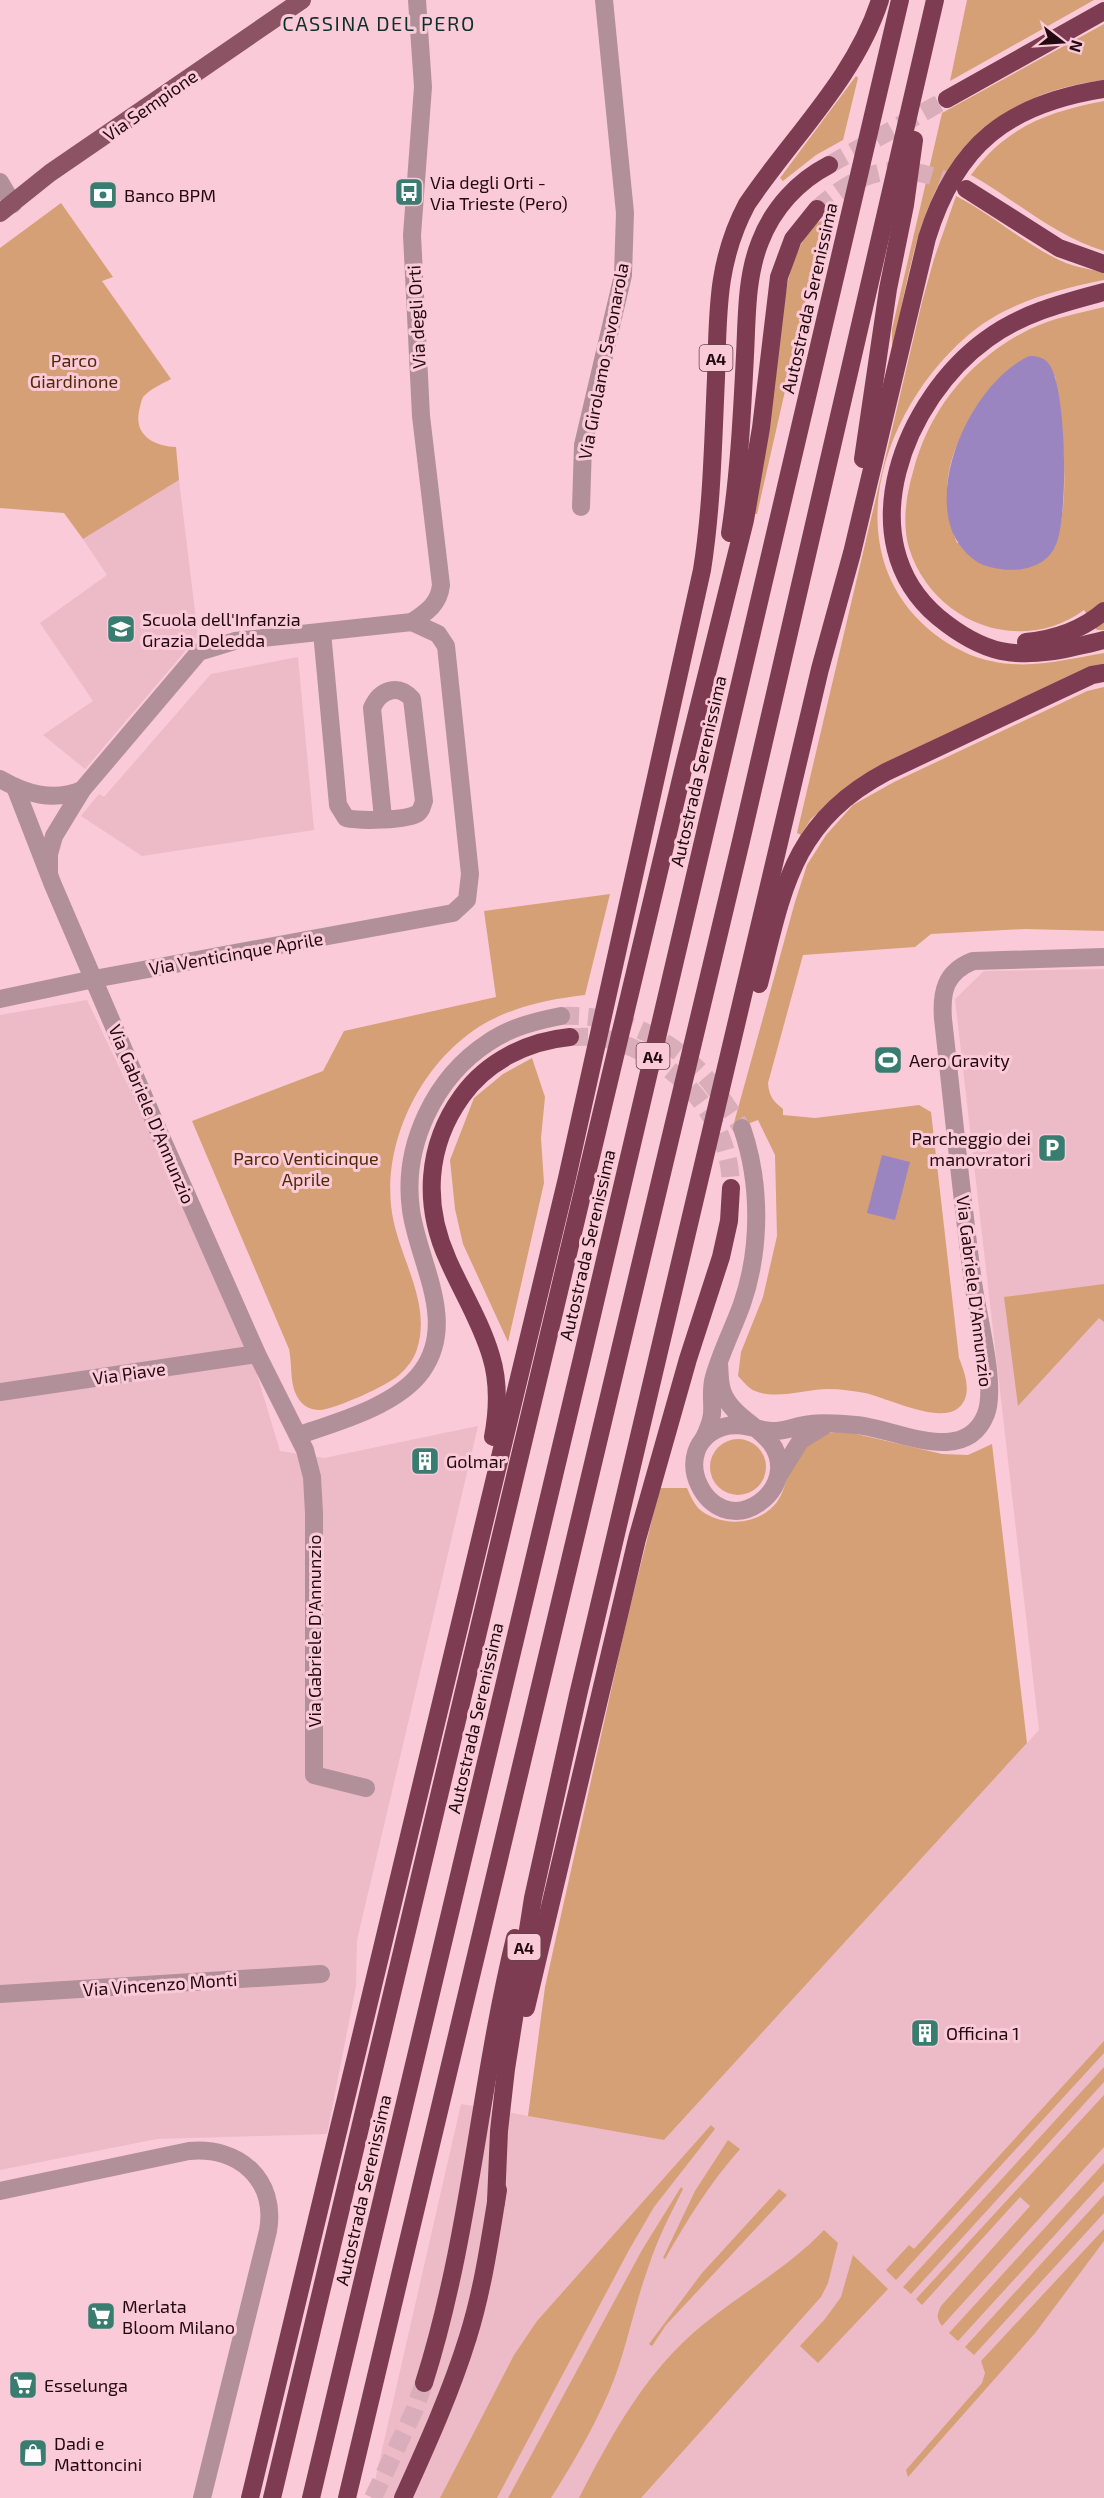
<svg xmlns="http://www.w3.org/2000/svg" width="1104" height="2498" font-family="'Exo 2',sans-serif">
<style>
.built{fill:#edbac7}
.green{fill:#d5a076;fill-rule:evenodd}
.water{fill:#9a85c1}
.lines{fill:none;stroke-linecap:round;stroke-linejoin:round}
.street-tunnel{stroke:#daadba;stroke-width:18;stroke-dasharray:18 9;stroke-linecap:butt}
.highway-tunnel{stroke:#daadba;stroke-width:18;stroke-dasharray:18 9;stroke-linecap:butt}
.street{stroke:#b2909a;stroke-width:18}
.primary{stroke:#8c5365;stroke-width:18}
.highway{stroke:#7e3c53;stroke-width:18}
.labels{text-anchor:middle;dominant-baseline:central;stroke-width:6;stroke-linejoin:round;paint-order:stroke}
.shield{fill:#facad8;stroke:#64434d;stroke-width:1.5}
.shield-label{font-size:16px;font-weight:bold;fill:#230912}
.street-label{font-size:18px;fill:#230912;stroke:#facad8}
.poi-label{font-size:18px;fill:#230912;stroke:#facad8;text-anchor:start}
.park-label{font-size:18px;fill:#4f2a04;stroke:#facad8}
.neighbourhood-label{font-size:20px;letter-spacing:1.5px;fill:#0f302a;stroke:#facad8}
</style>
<rect width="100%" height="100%" fill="#facad8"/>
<!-- built -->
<g class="built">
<polygon points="179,480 198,636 85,769 43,735 93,701 40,623 107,575 83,539"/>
<polygon points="298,657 314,830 142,856 81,816 99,794 104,797 211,674"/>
<polygon points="1104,969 1104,2498 371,2498 461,2104 664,2140 1039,1730 955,999 984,971"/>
<polygon points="87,1000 157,1146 255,1368 280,1451 324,1458 478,1426 357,1940 356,1986 327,2134 157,2139 0,2170 0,1015"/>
</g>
<!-- green -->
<g class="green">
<polygon points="967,0 1094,0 950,81"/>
<path d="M1104,24V80C1044,88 1010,104 968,148C955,161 943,175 935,192C912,241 904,298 892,351V329L942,113Z"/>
<polygon points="856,76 858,78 843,140 816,155 783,181 780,178"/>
<path d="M1104,101V251C1054,236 1016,200 971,175C1006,127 1047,112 1104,101Z"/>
<path d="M956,196C991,214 1020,240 1055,258C1070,266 1087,269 1104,272V280C1055,290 1005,303 966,337C891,402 839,530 914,615C934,637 962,655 991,661C1029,670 1067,659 1104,653V665L847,787L811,819L801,835L797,833L922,302L934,259Z"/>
<path d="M61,203L113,277L102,281L171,379C162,384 150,389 143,397C141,401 140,407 139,411C134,436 155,446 176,447L179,480L83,539L64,513L0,508V248Z"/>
<path d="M824,220L757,514H754C762,465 770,417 776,368C780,339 782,309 788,281C792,264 806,223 824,220Z"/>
<path d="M1104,307V630H1097L1084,610C1020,657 932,622 909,548C902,523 906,496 913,472C929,409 971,358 1030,329C1053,318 1079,313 1104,307ZM1055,376C1062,432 1072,492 1055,547L957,543C932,478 957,432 998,380Z"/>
<path d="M1104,687V931L1025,929L931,934L915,947L803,955L768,1083C769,1096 773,1101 783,1109V1115L815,1118L919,1105L931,1112L959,1358C965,1373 974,1397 957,1409C937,1423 887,1398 865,1393C853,1391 840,1389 828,1389C808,1389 775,1400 755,1391C749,1389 743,1381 738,1376L741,1352L763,1297L777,1236L775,1155L758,1120L732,1130L795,902L807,865L826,835L853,805L894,782L1087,691Z"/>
<path d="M610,894L585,995C551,999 520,1005 489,1021C424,1056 381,1140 392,1213C399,1258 432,1303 417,1349C414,1359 407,1368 399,1375C389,1385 335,1409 321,1410C315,1410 309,1409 304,1405C288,1391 293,1368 289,1349L192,1121L323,1071L344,1031L496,997L484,911Z"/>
<polygon points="532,1058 545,1097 541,1138 544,1183 508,1342 463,1244 455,1209 450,1160 474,1098 503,1074"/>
<polygon points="1104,1284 1104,1322 1099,1318 1018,1406 1004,1297"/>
<path d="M835,1432H848L942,1454L968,1455L992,1444L1027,1743L664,2140L528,2116L545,1987L627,1619L660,1488H687C690,1495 693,1502 698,1508C720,1528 759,1526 777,1502C788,1487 787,1465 796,1455C805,1444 821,1434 835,1432Z"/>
<circle cx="738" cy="1467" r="28"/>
<polygon points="1104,2041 1104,2053 896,2280 886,2270 909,2245 914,2249"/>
<polygon points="1104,2067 1104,2082 911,2294 903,2287"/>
<path d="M1104,2095V2147L942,2326C936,2318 937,2314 941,2306L1030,2206L1020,2197L922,2305L916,2299Z"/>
<polygon points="711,2125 715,2129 654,2207 629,2250 497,2498 440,2498 514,2355 537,2321"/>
<path d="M728,2140L740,2149C710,2183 687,2220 665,2259L663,2258L695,2191Z"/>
<polygon points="1104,2163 1104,2181 958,2341 949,2333"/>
<path d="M681,2187L683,2189C670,2215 657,2240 648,2268C635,2304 628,2341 615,2377C599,2419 575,2460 551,2498H508L642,2250Z"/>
<polygon points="779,2189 787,2195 666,2325 652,2346 649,2344 702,2273"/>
<polygon points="1104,2195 1104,2213 974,2355 965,2347"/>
<polygon points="1104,2229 1104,2241 1036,2332 908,2477 906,2470 982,2383 985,2373 981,2361"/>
<path d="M824,2230L838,2243L828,2283L821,2297L641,2498H579C610,2438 641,2380 692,2334C734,2297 785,2271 824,2230Z"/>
<polygon points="853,2255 888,2289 818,2363 800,2346 825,2319 841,2297"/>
</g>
<!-- water -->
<g class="water">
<path d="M1029,356C1037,356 1044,357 1049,364C1067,388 1069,520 1055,547C1043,571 1012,573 990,567C972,563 959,547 952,531C931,474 975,382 1029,356Z"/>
<polygon points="882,1155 910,1162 895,1220 867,1213"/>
</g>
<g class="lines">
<!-- street-tunnel -->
<path class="street-tunnel" d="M561,1016C613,1014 661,1032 698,1069C715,1086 728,1108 742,1128"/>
<!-- highway-tunnel -->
<g class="highway-tunnel">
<polyline points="829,165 947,99"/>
<path d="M817,209C866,164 904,161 964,188"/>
<path d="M570,1037C582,1037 596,1036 607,1039C674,1056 731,1117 731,1188"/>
<polyline points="373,2498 414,2411 424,2383"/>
</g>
<!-- street -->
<g class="street">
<polyline points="0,182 13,204"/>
<polyline points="581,507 583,445 623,275 625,213 604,0"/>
<path d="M412,622C427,612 439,604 441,585L421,416L412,235L423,87L417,0"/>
<path d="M322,632L338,805L346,818C359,821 407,821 418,813C422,810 422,806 424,801L412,699C398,683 380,690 372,708L383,818"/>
<path d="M0,779C26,794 53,802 82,790"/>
<polyline points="15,787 53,885 162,1139 257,1354 305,1450 312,1477 314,1513 314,1775 366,1788"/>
<polyline points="0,999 94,979 453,913 467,900 470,874 446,646 438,634 412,622 235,641 199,652 82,790 54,836 49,854 49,873"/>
<path d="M719,1364C720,1373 719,1384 723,1393C735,1424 782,1432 779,1470C778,1484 770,1495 759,1503C708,1538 663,1447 723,1427C742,1421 758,1432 777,1431C789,1430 799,1425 811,1424C825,1422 841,1424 856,1425C895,1428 965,1468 986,1414C997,1385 977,1314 973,1282C961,1194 953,1107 943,1019C941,992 945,972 973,961L1104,957"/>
<polyline points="0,1392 257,1354"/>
<path d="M299,1435C338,1422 398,1405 422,1371C458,1321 418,1262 411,1210C402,1145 435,1077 489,1042C511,1027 536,1021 561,1016"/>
<path d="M703,1440C707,1432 711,1423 712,1414C713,1401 710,1390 714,1377C721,1352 733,1329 742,1304C761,1249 761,1183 742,1128"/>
<polyline points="779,1475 801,1440 824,1426"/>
<polyline points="0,1994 321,1974"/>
<path d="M0,2191L189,2151C239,2146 277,2180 268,2231L202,2498"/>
</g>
<!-- primary -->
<polyline class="primary" points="0,213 50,173 302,0"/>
<!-- highway -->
<g class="highway">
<polyline points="947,99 1104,11"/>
<polyline points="966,189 1059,248 1104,264"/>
<path d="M1104,292C1063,303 1022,313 987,339C905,398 847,540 938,617C955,631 978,646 1001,651C1035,658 1071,648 1104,640"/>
<polyline points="863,459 888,289 905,205 914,140"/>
<path d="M730,533C739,474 742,415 745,355C747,317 746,277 760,242C773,208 798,181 829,165"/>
<path d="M1026,642C1055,639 1082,630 1104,611"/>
<path d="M759,984C783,889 792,822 886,772L1092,675L1104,673"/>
<path d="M493,1437C498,1410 499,1382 491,1356C481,1322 462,1292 448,1260C423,1205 426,1146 462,1096C487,1061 528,1041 570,1037"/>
<polyline points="526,2008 637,1539 688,1359 721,1257 729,1221 731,1188"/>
<path d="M496,2202L499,2131L506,2069L533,1898L578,1695L820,669L852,553L927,238C956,144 1008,104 1104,89"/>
<path d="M424,2383C470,2238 479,2086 515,1938"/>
<path d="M250,2498L567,1178L702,570C712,507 713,442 716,378C718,314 716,262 747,204C792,137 855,78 880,0"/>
<polyline points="272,2498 685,762 745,520 761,428 779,277 793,239 817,209"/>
<polyline points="311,2498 582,1358 900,0"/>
<polyline points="347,2498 741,841 935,0"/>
<path d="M403,2498C427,2445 451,2392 468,2337C483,2289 490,2239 498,2190"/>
</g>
</g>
<!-- icons -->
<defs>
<g id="bus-square" transform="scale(1.5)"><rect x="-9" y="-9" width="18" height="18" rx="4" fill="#397d71" stroke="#facad8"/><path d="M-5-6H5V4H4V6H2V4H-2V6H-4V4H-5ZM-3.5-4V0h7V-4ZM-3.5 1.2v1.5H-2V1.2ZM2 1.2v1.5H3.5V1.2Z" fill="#fff"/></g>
<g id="bank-square" transform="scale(1.5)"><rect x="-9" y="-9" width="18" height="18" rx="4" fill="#397d71" stroke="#facad8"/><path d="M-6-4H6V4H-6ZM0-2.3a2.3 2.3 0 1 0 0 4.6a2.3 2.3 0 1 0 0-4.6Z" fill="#fff"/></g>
<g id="school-square" transform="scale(1.5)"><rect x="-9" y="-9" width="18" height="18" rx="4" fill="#397d71" stroke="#facad8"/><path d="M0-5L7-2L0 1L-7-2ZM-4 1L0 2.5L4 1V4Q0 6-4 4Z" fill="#fff"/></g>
<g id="stadium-square" transform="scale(1.5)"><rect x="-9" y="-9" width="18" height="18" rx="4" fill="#397d71" stroke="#facad8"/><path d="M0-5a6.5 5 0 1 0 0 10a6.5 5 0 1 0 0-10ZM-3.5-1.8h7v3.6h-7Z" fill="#fff"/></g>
<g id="parking-square" transform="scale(1.5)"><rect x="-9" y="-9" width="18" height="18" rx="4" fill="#397d71" stroke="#facad8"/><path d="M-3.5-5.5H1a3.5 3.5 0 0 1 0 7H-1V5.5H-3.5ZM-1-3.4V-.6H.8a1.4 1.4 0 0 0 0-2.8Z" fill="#fff"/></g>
<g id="building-square" transform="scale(1.5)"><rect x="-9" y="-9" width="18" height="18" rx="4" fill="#397d71" stroke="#facad8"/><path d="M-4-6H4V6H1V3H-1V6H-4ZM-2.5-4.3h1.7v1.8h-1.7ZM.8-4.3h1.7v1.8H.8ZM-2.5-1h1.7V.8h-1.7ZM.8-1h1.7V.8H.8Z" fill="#fff"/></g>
<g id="supermarket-square" transform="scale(1.5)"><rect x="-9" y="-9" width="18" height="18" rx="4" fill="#397d71" stroke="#facad8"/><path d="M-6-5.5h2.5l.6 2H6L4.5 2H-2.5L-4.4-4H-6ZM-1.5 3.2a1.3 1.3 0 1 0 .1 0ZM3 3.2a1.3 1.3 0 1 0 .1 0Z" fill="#fff"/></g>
<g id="shop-square" transform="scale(1.5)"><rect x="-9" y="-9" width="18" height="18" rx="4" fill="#397d71" stroke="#facad8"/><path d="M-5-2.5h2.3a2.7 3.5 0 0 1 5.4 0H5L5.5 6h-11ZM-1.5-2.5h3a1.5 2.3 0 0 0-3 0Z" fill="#fff"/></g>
</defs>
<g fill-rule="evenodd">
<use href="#bus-square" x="409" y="192"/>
<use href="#bank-square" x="103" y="195"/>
<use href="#school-square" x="121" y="629"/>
<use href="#stadium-square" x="888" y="1060"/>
<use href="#parking-square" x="1052" y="1148"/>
<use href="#building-square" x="425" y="1461"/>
<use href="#building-square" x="925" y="2033"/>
<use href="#supermarket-square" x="101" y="2316"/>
<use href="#supermarket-square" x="23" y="2385"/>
<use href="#shop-square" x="33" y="2453"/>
</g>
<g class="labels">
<!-- shield labels -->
<g class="shield">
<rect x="699.5" y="345" width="33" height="26" rx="4.5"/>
<rect x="636.5" y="1043" width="33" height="26" rx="4.5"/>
<rect x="507.5" y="1934" width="33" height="26" rx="4.5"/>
</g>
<g class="shield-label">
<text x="716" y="358">A4</text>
<text x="653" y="1056">A4</text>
<text x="524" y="1947">A4</text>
</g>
<!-- street labels -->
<g class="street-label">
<text transform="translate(150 105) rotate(-35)">Via Sempione</text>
<text transform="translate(809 298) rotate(-77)">Autostrada Serenissima</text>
<text transform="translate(416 317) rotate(-93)">Via degli Orti</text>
<text transform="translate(603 361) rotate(-79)">Via Girolamo Savonarola</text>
<text transform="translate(698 771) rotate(-77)">Autostrada Serenissima</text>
<text transform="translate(236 953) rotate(-10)">Via Venticinque Aprile</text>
<text transform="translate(152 1114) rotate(67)">Via Gabriele D'Annunzio</text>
<text transform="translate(587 1245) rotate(-77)">Autostrada Serenissima</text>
<text transform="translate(975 1291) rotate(83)">Via Gabriele D'Annunzio</text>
<text transform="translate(129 1373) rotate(-8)">Via Piave</text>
<text transform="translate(314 1631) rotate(-90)">Via Gabriele D'Annunzio</text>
<text transform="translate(475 1718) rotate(-77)">Autostrada Serenissima</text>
<text transform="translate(160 1984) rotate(-4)">Via Vincenzo Monti</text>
<text transform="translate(363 2190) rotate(-77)">Autostrada Serenissima</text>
</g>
<!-- poi labels -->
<g class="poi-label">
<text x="430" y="182">Via degli Orti -<tspan x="430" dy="21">Via Trieste (Pero)</tspan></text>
<text x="124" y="195">Banco BPM</text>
<text x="142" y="619">Scuola dell'Infanzia<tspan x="142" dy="21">Grazia Deledda</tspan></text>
<text x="909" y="1060">Aero Gravity</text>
<text x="1031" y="1138" text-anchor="end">Parcheggio dei<tspan x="1031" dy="21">manovratori</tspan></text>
<text x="446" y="1461">Golmar</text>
<text x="946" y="2033">Officina 1</text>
<text x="122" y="2306">Merlata<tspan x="122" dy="21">Bloom Milano</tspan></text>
<text x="44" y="2385">Esselunga</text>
<text x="54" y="2443">Dadi e<tspan x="54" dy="21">Mattoncini</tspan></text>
</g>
<!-- park labels -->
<g class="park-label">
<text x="74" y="360">Parco<tspan x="74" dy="21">Giardinone</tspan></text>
<text x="306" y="1158">Parco Venticinque<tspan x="306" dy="21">Aprile</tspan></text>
</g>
<!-- neighbourhood labels -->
<g class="neighbourhood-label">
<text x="379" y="23">CASSINA DEL PERO</text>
</g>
</g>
<!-- north arrow -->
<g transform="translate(1062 42) rotate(107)" stroke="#facad8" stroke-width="4.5" paint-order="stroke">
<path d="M0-4.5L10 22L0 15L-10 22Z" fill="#230912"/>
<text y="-9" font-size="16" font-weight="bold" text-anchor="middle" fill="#230912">N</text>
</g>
</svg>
